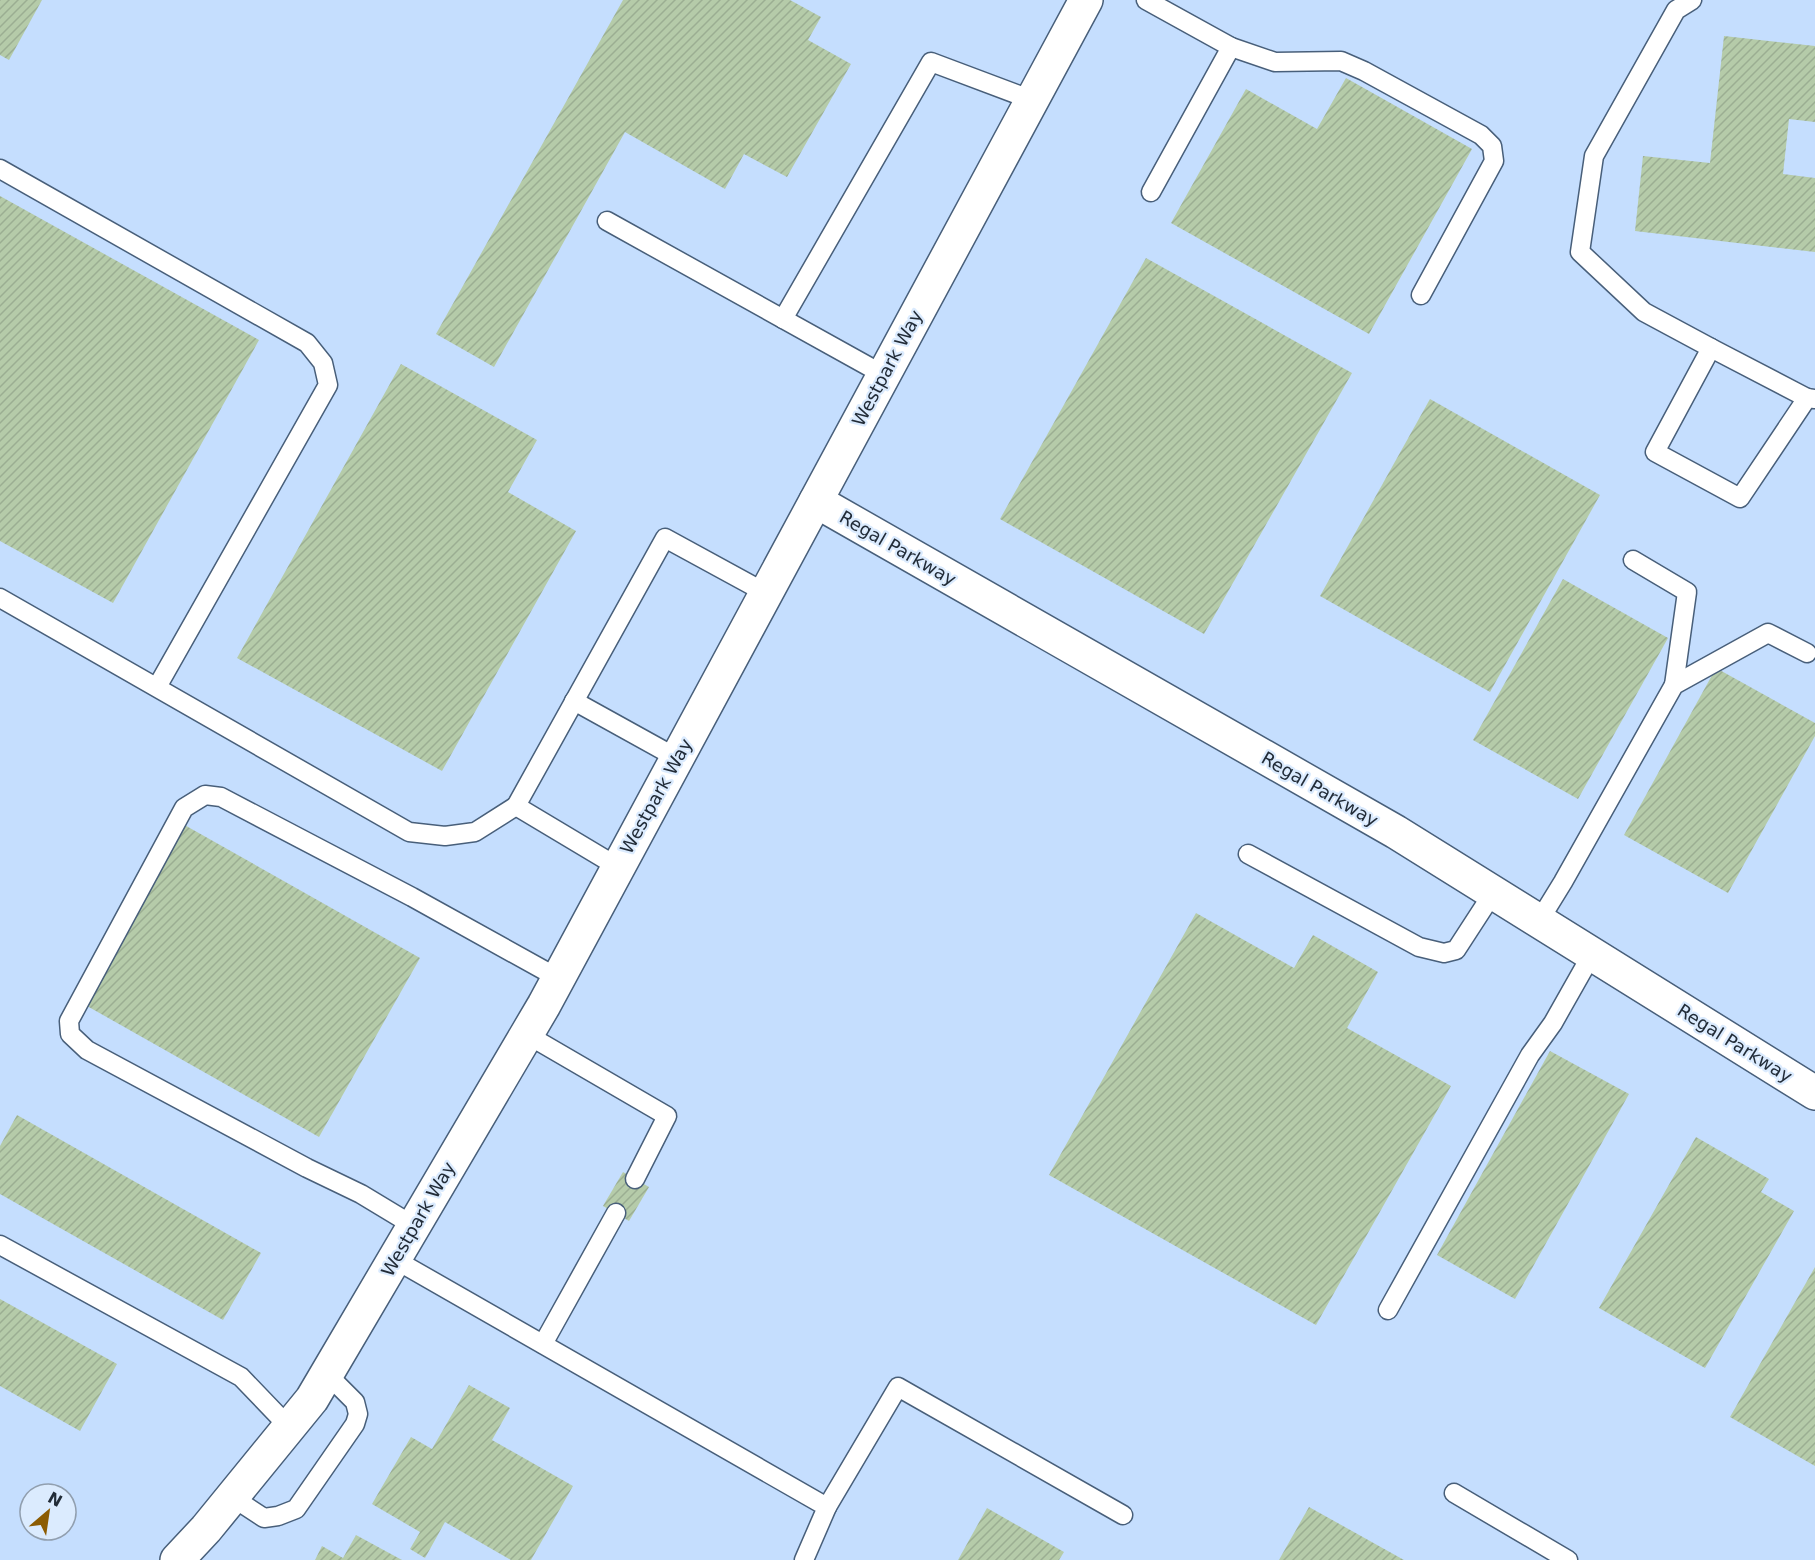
<svg xmlns="http://www.w3.org/2000/svg" width="1815" height="1560" font-family="'DejaVu Sans',sans-serif">
<style>
.building{fill:url(#building-hatch)}
.lines{fill:none;stroke-linecap:round;stroke-linejoin:round}
.service-casing{stroke:#485f7a;stroke-width:21}
.minor-casing{stroke:#485f7a;stroke-width:36}
.tertiary-casing{stroke:#485f7a;stroke-width:36}
.service{stroke:#fff;stroke-width:18}
.minor{stroke:#fff;stroke-width:33}
.tertiary{stroke:#fff;stroke-width:33}
.labels{text-anchor:middle;dominant-baseline:central;stroke-width:4.5;stroke-linejoin:round;paint-order:stroke}
.street-label{font-size:18px;fill:#222c38;stroke:#dbebfe}
</style>
<defs>
<pattern id="building-hatch" width="6" height="6" patternUnits="userSpaceOnUse" patternTransform="scale(1.5)"><rect width="6" height="6" fill="#b5cba9"/><path d="M-1 1l2-2M0 6l6-6M5 7l2-2" fill="none" stroke="#9bae92"/></pattern>
</defs>
<rect width="100%" height="100%" fill="#c5defe"/>
<!-- building -->
<g class="building">
<polygon points="0,0 42,0 9,60 0,55"/>
<polygon points="623,0 790,0 821,17 808,40 851,64 787,177 744,154 725,189 625,132 494,367 436,334"/>
<polygon points="1724,36 1815,46 1815,122 1789,119 1783,174 1815,178 1815,252 1635,231 1643,156 1710,163"/>
<polygon points="1346,78 1472,149 1369,334 1171,223 1246,89 1317,129"/>
<polygon points="0,196 259,340 113,603 0,541"/>
<polygon points="1146,258 1352,373 1204,634 1000,519"/>
<polygon points="401,364 537,440 508,492 576,531 442,771 237,658"/>
<polygon points="1430,399 1600,495 1490,692 1320,596"/>
<polygon points="1563,579 1668,638 1578,799 1473,740"/>
<polygon points="1716,668 1815,723 1815,736 1728,893 1624,835"/>
<polygon points="181,823 420,958 319,1137 80,1002"/>
<polygon points="1196,913 1294,968 1313,935 1378,972 1347,1028 1451,1086 1316,1325 1049,1175"/>
<polygon points="1550,1051 1629,1094 1515,1299 1437,1255"/>
<polygon points="17,1115 261,1253 223,1320 0,1194 0,1146"/>
<polygon points="1696,1137 1769,1179 1761,1192 1794,1211 1705,1368 1599,1308"/>
<polygon points="623,1172 649,1187 629,1221 603,1206"/>
<polygon points="1815,1267 1815,1466 1730,1417"/>
<polygon points="0,1299 117,1364 80,1431 0,1386"/>
<polygon points="469,1385 510,1408 492,1440 573,1486 531,1560 511,1560 445,1522 425,1558 410,1549 420,1532 372,1504 411,1437 432,1449"/>
<polygon points="1309,1507 1404,1560 1279,1560"/>
<polygon points="987,1508 1064,1552 1059,1560 958,1560"/>
<polygon points="356,1535 402,1560 315,1560 322,1546 343,1558"/>
</g>
<g class="lines">
<!-- service casing -->
<g class="service-casing">
<g id="service">
<polyline points="1146,0 1231,47 1275,62 1341,61 1364,71 1481,135 1492,146 1494,161 1421,295"/>
<polyline points="1692,0 1676,10 1594,156 1580,252 1644,312 1711,348 1655,452 1740,498 1807,398 1815,399"/>
<polyline points="0,169 307,343 323,363 328,385 157,687"/>
<polyline points="1151,192 1231,47"/>
<polyline points="607,221 884,375"/>
<polyline points="783,319 931,62 1032,100"/>
<polyline points="1711,348 1807,398"/>
<polyline points="1633,560 1687,592 1674,685"/>
<polyline points="0,598 409,832 445,836 475,832 516,806"/>
<polyline points="574,701 677,758"/>
<polyline points="1248,854 1419,947 1444,953 1456,950 1493,893"/>
<polyline points="618,867 516,806 665,538 766,593"/>
<polyline points="1539,921 1563,882 1674,685 1768,633 1807,653"/>
<polyline points="526,1034 667,1116 635,1179"/>
<polyline points="414,1226 361,1194 307,1168 87,1050 70,1034 69,1021 184,808 205,795 221,797 412,897 558,978"/>
<polyline points="0,1245 241,1377 289,1427"/>
<polyline points="394,1259 827,1507 804,1560"/>
<polyline points="1388,1310 1530,1055 1553,1023 1592,954"/>
<polyline points="543,1344 616,1213"/>
<polyline points="1454,1493 1568,1560"/>
<polyline points="232,1497 264,1518 278,1516 296,1509 355,1424 358,1414 355,1402 327,1374"/>
<polyline points="827,1507 898,1387 1123,1515"/>
</g>
</g>
<!-- minor casing -->
<g class="minor-casing">
<polyline id="minor" points="816,501 1396,832 1815,1093"/>
</g>
<!-- tertiary casing -->
<g class="tertiary-casing">
<polyline id="tertiary" points="177,1560 206,1529 312,1399 544,1005 1086,0"/>
</g>
<!-- service -->
<use href="#service" class="service"/>
<!-- minor -->
<use href="#minor" class="minor"/>
<!-- tertiary -->
<use href="#tertiary" class="tertiary"/>
</g>
<g class="labels">
<!-- street labels -->
<g class="street-label">
<text transform="translate(887 368) rotate(-62)">Westpark Way</text>
<text transform="translate(898 548) rotate(30)">Regal Parkway</text>
<text transform="translate(1320 789) rotate(30)">Regal Parkway</text>
<text transform="translate(656 796) rotate(-61)">Westpark Way</text>
<text transform="translate(1735 1043) rotate(32)">Regal Parkway</text>
<text transform="translate(418 1219) rotate(-60)">Westpark Way</text>
</g>
</g>
<!-- north arrow -->
<g transform="translate(48 1512) rotate(29)"><circle r="28" fill="#dbebfe" stroke="#919faf" stroke-width="1.5"/>
<path d="M0-4.5L10 22L0 15L-10 22Z" fill="#8c5c03"/>
<text y="-9" font-size="16" font-weight="bold" text-anchor="middle" fill="#222c38">N</text>
</g>
</svg>
